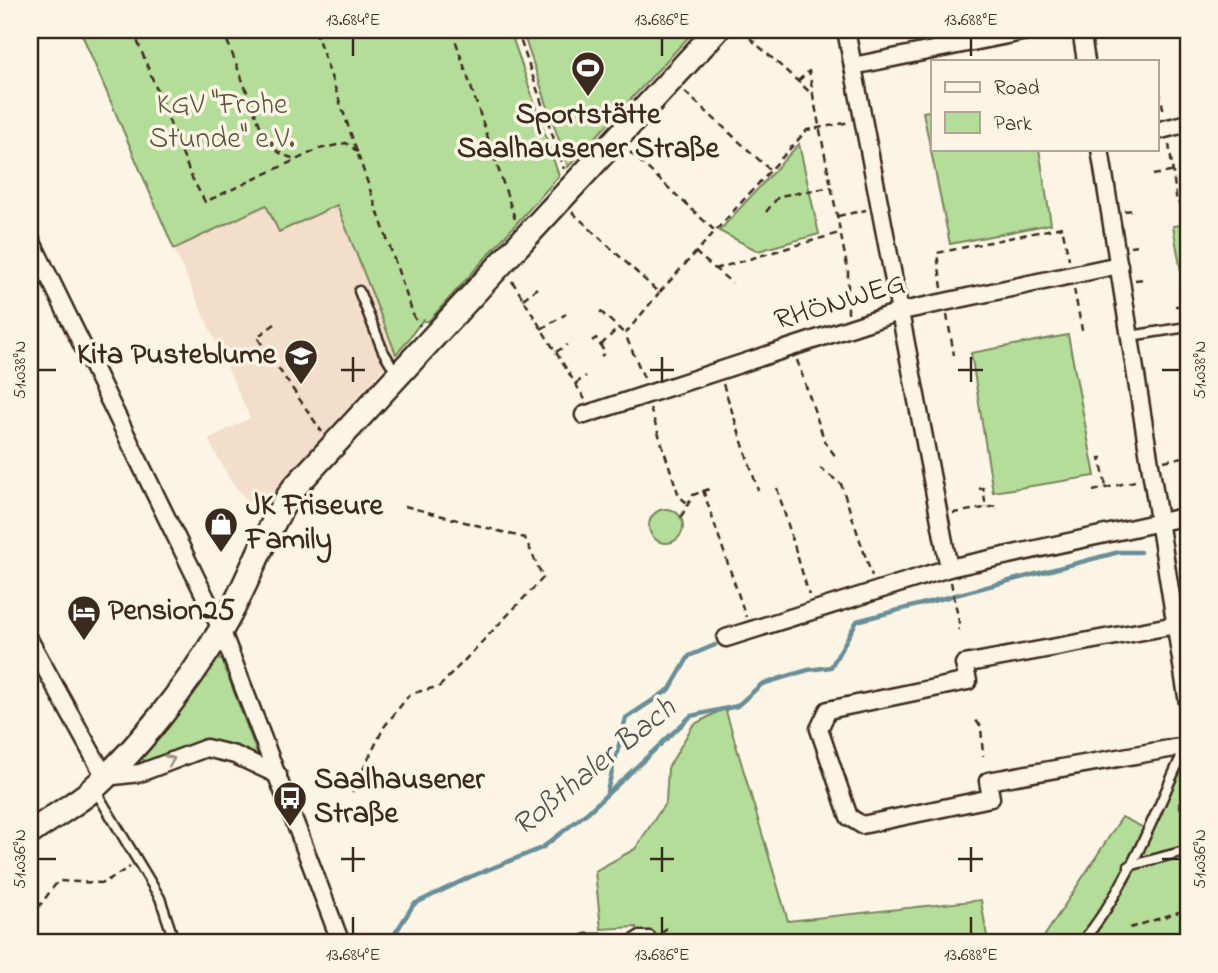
<svg xmlns="http://www.w3.org/2000/svg" width="1218" height="973" font-family="'Indie Flower',sans-serif">
<style>
.built{fill:#f2decb}
.green{fill:#b5dd9a;stroke:#78845c;stroke-width:2}
.lines{fill:none;stroke-linecap:round;stroke-linejoin:round}
.stream{stroke:#698e97;stroke-width:4.5}
.lane-casing{stroke:#3b2a1e;stroke-width:13}
.street-casing{stroke:#3b2a1e;stroke-width:21}
.secondary-casing{stroke:#3b2a1e;stroke-width:28}
.path{stroke:#3b2a1e;stroke-width:2.5;stroke-dasharray:7 5;stroke-linecap:butt}
.lane{stroke:#fcf5e5;stroke-width:8}
.street{stroke:#fcf5e5;stroke-width:16}
.secondary{stroke:#fcf5e5;stroke-width:23}
.oneway{stroke:#9c9082}
.ticks{fill:none;stroke:#3b2a1e;stroke-width:2.5}
.labels{text-anchor:middle;dominant-baseline:central;stroke-width:7;stroke-linejoin:round;paint-order:stroke}
.park-label{font-size:30px;fill:#5a573d;stroke:#fcf5e5}
.poi-label{font-size:30px;font-weight:bold;fill:#3b2a1e;stroke:#fcf5e5;text-anchor:start}
.street-label{font-size:30px;fill:#3b2a1e;stroke:#fcf5e5}
.water-label{font-size:32px;font-style:italic;fill:#4e5450;stroke:#fcf5e5}
.neatline{fill:none;stroke:#3b2a1e;stroke-width:2.5}
.ticks-label{font-size:18px;text-anchor:middle;fill:#3b2a1e}
</style>
<rect width="100%" height="100%" fill="#fcf5e5"/>
<filter id="ink" filterUnits="userSpaceOnUse"><feTurbulence type="fractalNoise" baseFrequency=".0143" numOctaves="2"/><feDisplacementMap in="SourceGraphic" scale="14" xChannelSelector="R" yChannelSelector="G"/><feConvolveMatrix kernelMatrix="1 2 1 2 8 2 1 2 1" color-interpolation-filters="sRGB"/></filter>
<g filter="url(#ink)">
<!-- built -->
<polygon class="built" points="338,204 396,354 324,434 260,514 231,482 208,439 250,418 174,249 266,205 279,232"/>
<!-- green -->
<g class="green">
<path d="M80,30H510L559,176L428,322L423,320C412,332 408,343 396,354L337,205L279,232L266,205L174,249Z"/>
<polygon points="522,30 695,30 568,167"/>
<polygon points="933,110 933,149 1039,149 1051,224 950,244 923,112"/>
<polygon points="799,144 819,234 758,251 719,231"/>
<polygon points="1188,224 1188,311 1173,226"/>
<polygon points="1068,335 1095,476 993,492 971,353"/>
<circle cx="666" cy="526" r="17"/>
<path d="M217,659L222,660L258,756L255,759C209,732 191,744 145,763L142,757L212,660Z"/>
<polygon points="725,708 788,921 981,900 988,943 644,943 636,927 601,929 595,871 635,849 666,802 668,768 693,725"/>
<polygon points="1188,758 1188,937 1167,943 1040,943 1122,817 1150,831"/>
</g>
<g class="lines">
<!-- stream -->
<g class="stream">
<polyline points="607,791 626,718 670,689 689,656 715,645"/>
<polyline points="394,935 414,904 470,877 542,848 588,812 691,716 737,706 762,684 808,670 831,667 857,621 1119,552 1140,552"/>
</g>
<!-- lane casing -->
<g class="lane-casing">
<g id="lane">
<polyline points="359,291 383,351 397,374"/>
<polyline points="1130,336 1187,327"/>
<polyline points="95,790 160,898 175,943"/>
<polyline points="1129,866 1188,850"/>
<polyline points="628,943 638,936 650,936 655,943"/>
<path d="M1081,943C1128,888 1155,812 1186,746"/>
</g>
</g>
<!-- street casing -->
<g class="street-casing">
<g id="street">
<polyline points="846,30 949,568"/>
<polyline points="1081,30 1086,61"/>
<polyline points="853,66 1032,30"/>
<polyline points="1157,131 1188,123"/>
<polyline points="1100,149 1188,703"/>
<polyline points="30,238 221,629 341,943"/>
<polyline points="584,415 902,311 1119,265"/>
<polyline points="1176,625 964,664 968,681 828,710 819,729 849,817 862,825 991,798 988,781 1186,746 1188,738"/>
<polyline points="726,638 949,568 1188,516"/>
<polyline points="30,641 105,777 140,773 206,748 235,755 278,775"/>
<polyline points="587,943 611,943"/>
</g>
</g>
<!-- secondary casing -->
<g class="secondary-casing">
<path id="secondary" d="M30,833C48,820 69,808 87,794C138,750 186,687 221,630C249,584 263,533 294,488L717,30"/>
</g>
<!-- path -->
<g class="path">
<polyline points="133,30 191,176 205,202 319,149 346,143 358,152"/>
<path d="M223,30L264,136C273,150 280,155 296,159"/>
<polyline points="315,30 414,317 420,326"/>
<polyline points="452,30 516,222"/>
<polyline points="517,30 564,169"/>
<polyline points="741,30 813,95 848,271 848,313"/>
<polyline points="1153,61 1158,61"/>
<polyline points="1157,79 1164,113"/>
<polyline points="798,81 809,71 813,94"/>
<polyline points="685,92 769,169"/>
<polyline points="1169,144 1177,203 1181,203"/>
<polyline points="630,152 714,230"/>
<polyline points="1153,175 1176,171"/>
<polyline points="1124,211 1134,210"/>
<polyline points="572,212 659,293 807,130 850,122"/>
<polyline points="766,212 779,196 832,187"/>
<polyline points="838,216 866,210"/>
<polyline points="1130,246 1140,245"/>
<polyline points="695,252 732,283"/>
<polyline points="715,269 839,233"/>
<polyline points="1135,280 1145,279"/>
<polyline points="512,281 586,401"/>
<polyline points="942,288 937,253 1062,227 1069,259"/>
<polyline points="1074,289 1082,330"/>
<polyline points="523,299 537,288"/>
<polyline points="1175,306 1184,306 1185,315"/>
<polyline points="600,311 625,334"/>
<polyline points="947,315 954,355"/>
<polyline points="275,324 257,337 322,432"/>
<polyline points="541,329 566,314"/>
<polyline points="592,341 596,338 605,353 601,356"/>
<polyline points="601,345 618,328"/>
<polyline points="556,352 567,345"/>
<polyline points="797,360 825,442 836,457"/>
<polyline points="1184,363 1188,362"/>
<polyline points="644,378 625,334 659,293"/>
<polyline points="575,384 586,376"/>
<polyline points="723,384 758,490"/>
<polyline points="650,408 679,496 687,503"/>
<polyline points="1103,458 1100,458 1106,486"/>
<polyline points="1164,461 1188,456"/>
<polyline points="820,468 841,484 872,576"/>
<polyline points="777,488 809,595"/>
<polyline points="979,489 983,488 986,508"/>
<polyline points="703,490 746,617"/>
<polyline points="1093,491 1139,480"/>
<polyline points="953,513 997,506 997,510"/>
<polyline points="681,517 693,495 709,489"/>
<polyline points="951,582 960,627 958,630"/>
<polyline points="976,721 981,726 983,756"/>
<polyline points="352,792 384,727 410,694 440,686 543,578 525,538 401,505"/>
<polyline points="1179,802 1188,835"/>
<polyline points="1130,928 1188,909"/>
<polyline points="662,933 669,925"/>
<polyline points="38,943 35,912 58,881 103,883 130,867"/>
<polyline points="1185,943 1188,942"/>
</g>
<!-- lane -->
<use href="#lane" class="lane"/>
<!-- street -->
<use href="#street" class="street"/>
<!-- secondary -->
<use href="#secondary" class="secondary"/>
</g>
<!-- one-way arrows -->
<defs><path id="oneway-chevron" d="M-2-3.5L2.5 0L-2 3.5" fill="none" stroke-width="1.6" stroke-linecap="round" stroke-linejoin="round" transform="scale(1.75)"/></defs>
<use class="oneway" href="#oneway-chevron" transform="translate(170 760) rotate(-22)"/>
</g>
<!-- ticks -->
<path class="ticks" d="M353,38V56M662,38V56M971,38V56M353,357V382M662,357V382M971,357V382M38,370H56M341,370H365M650,370H674M958,370H983M1162,370H1180M353,847V872M662,847V872M971,847V872M38,859H56M341,859H365M650,859H674M958,859H983M1162,859H1180M353,917V934M662,917V934M971,917V934"/>
<!-- icons -->
<defs>
<g id="stadium-pin" transform="scale(1.75)"><path d="M0 17L-7.5 6A9.5 9.5 0 1 1 7.5 6Z" fill="#3b2a1e" stroke="#fcf5e5"/><path d="M0-5a6.5 5 0 1 0 0 10a6.5 5 0 1 0 0-10ZM-3.5-1.8h7v3.6h-7Z" fill="#fff"/></g>
<g id="school-pin" transform="scale(1.75)"><path d="M0 17L-7.5 6A9.5 9.5 0 1 1 7.5 6Z" fill="#3b2a1e" stroke="#fcf5e5"/><path d="M0-5L7-2L0 1L-7-2ZM-4 1L0 2.5L4 1V4Q0 6-4 4Z" fill="#fff"/></g>
<g id="shop-pin" transform="scale(1.75)"><path d="M0 17L-7.5 6A9.5 9.5 0 1 1 7.5 6Z" fill="#3b2a1e" stroke="#fcf5e5"/><path d="M-5-2.5h2.3a2.7 3.5 0 0 1 5.4 0H5L5.5 6h-11ZM-1.5-2.5h3a1.5 2.3 0 0 0-3 0Z" fill="#fff"/></g>
<g id="hotel-pin" transform="scale(1.75)"><path d="M0 17L-7.5 6A9.5 9.5 0 1 1 7.5 6Z" fill="#3b2a1e" stroke="#fcf5e5"/><path d="M-6-4.5h1.5V1H6V5H4.5V3h-9V5H-6ZM-4 0a1.8 1.8 0 1 1 3.6 0ZM.5 0V-2.5h3Q6-2.5 6 0Z" fill="#fff"/></g>
<g id="bus-pin" transform="scale(1.75)"><path d="M0 17L-7.5 6A9.5 9.5 0 1 1 7.5 6Z" fill="#3b2a1e" stroke="#fcf5e5"/><path d="M-5-6H5V4H4V6H2V4H-2V6H-4V4H-5ZM-3.5-4V0h7V-4ZM-3.5 1.2v1.5H-2V1.2ZM2 1.2v1.5H3.5V1.2Z" fill="#fff"/></g>
</defs>
<g fill-rule="evenodd">
<use href="#stadium-pin" x="588" y="68"/>
<use href="#school-pin" x="301" y="356"/>
<use href="#shop-pin" x="221" y="524"/>
<use href="#hotel-pin" x="84" y="612"/>
<use href="#bus-pin" x="290" y="798"/>
</g>
<g class="labels">
<!-- park labels -->
<g class="park-label">
<text x="222" y="106">KGV "Frohe<tspan x="222" dy="34">Stunde" e.V.</tspan></text>
</g>
<!-- poi labels -->
<g class="poi-label">
<text x="588" y="116" text-anchor="middle">Sportstätte<tspan x="588" dy="34">Saalhausener Straße</tspan></text>
<text x="276" y="356" text-anchor="end">Kita Pusteblume</text>
<text x="246" y="507">JK Friseure<tspan x="246" dy="34">Family</tspan></text>
<text x="108" y="612">Pension25</text>
<text x="314" y="781">Saalhausener<tspan x="314" dy="34">Straße</tspan></text>
</g>
<!-- street labels -->
<g class="street-label">
<text transform="translate(840 303) rotate(-17)">RHÖNWEG</text>
</g>
<!-- water labels -->
<g class="water-label">
<text transform="translate(595 768) rotate(-39)">Roßthaler Bach</text>
</g>
</g>
<!-- margin -->
<rect width="1218" height="973" fill="none" stroke="#fcf5e5" stroke-width="77"/>
<!-- legend -->
<rect x="931" y="60" width="228" height="91" fill="#fcf5e5" stroke="#afa495" stroke-width="2"/>
<rect x="945" y="82" width="35" height="10" fill="#fcf5e5" stroke="#afa495" stroke-width="2"/>
<text x="994" y="94" font-size="21" fill="#3b2a1e">Road</text>
<rect x="945" y="112" width="35" height="21" fill="#b5dd9a" stroke="#afa495" stroke-width="2"/>
<text x="994" y="130" font-size="21" fill="#3b2a1e">Park</text>
<rect x="38" y="38" width="1142" height="896" class="neatline"/>
<g class="ticks-label">
<text x="353" y="25">13.684°E</text>
<text x="662" y="25">13.686°E</text>
<text x="971" y="25">13.688°E</text>
<text transform="translate(19 370) rotate(-90)" y="6">51.038°N</text>
<text transform="translate(1199 370) rotate(-90)" y="6">51.038°N</text>
<text transform="translate(19 859) rotate(-90)" y="6">51.036°N</text>
<text transform="translate(1199 859) rotate(-90)" y="6">51.036°N</text>
<text x="353" y="960">13.684°E</text>
<text x="662" y="960">13.686°E</text>
<text x="971" y="960">13.688°E</text>
</g>
</svg>
